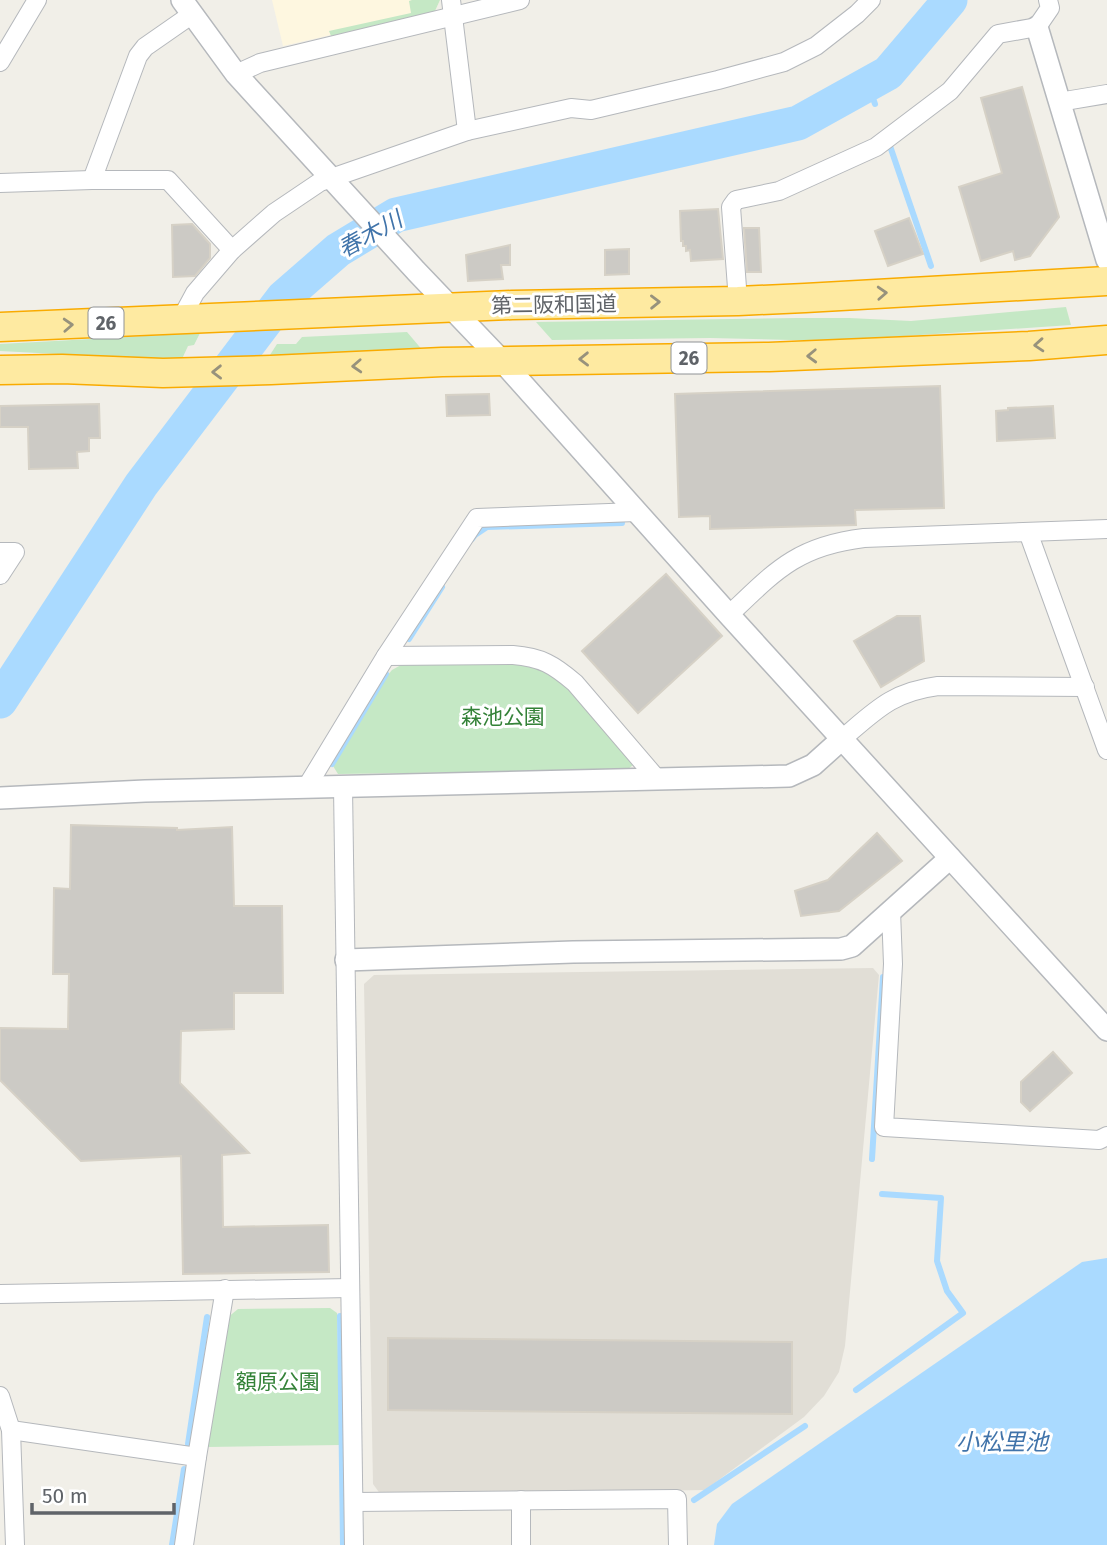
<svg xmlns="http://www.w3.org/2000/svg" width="1107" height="1545" font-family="'Fira Sans','Noto Sans JP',sans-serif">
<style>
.commercial{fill:#fef7e0}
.education{fill:#e1ded6}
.green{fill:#c5e8c5}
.water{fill:#aadaff}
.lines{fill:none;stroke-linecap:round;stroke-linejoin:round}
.stream{stroke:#aadaff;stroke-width:6}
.river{stroke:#aadaff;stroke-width:35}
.building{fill:#cccac5;stroke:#d6d1c6;stroke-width:2}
.minor-casing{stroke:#b5b8bc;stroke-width:20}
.tertiary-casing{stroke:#b5b8bc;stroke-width:24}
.trunk-casing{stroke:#f9ab00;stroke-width:31}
.minor{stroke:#fff;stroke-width:18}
.tertiary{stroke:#fff;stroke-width:21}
.trunk{stroke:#feeaa1;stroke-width:28}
.oneway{stroke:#97927c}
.labels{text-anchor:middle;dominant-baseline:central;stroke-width:6;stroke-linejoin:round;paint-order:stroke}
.shield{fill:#fff;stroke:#8f9295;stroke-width:2}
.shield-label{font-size:19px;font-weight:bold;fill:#5f6368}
.street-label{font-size:21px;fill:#5f6368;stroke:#fff}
.park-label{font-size:21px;fill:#348238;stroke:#fff}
.water-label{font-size:23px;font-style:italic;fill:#4174aa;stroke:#fff}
</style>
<rect width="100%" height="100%" fill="#f1efe8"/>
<!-- commercial -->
<polygon class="commercial" points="272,0 440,0 435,11 283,46"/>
<!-- education -->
<polygon class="education" points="873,968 879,975 845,1346 839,1372 824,1396 804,1417 705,1490 381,1495 373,1484 364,984 374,975"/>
<!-- green -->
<g class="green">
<polygon points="412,0 440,0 435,11 331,36 329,31 411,13 409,1"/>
<polygon points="1066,307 1071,325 830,341 710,338 552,340 536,322 797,318 849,318 911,321"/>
<polygon points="407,332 424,352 268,358 277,344 296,344 302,337"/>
<polygon points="200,333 194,345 188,346 182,359 136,361 57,354 0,351 0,344"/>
<polygon points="502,663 518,663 554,672 633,758 633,765 627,770 338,774 333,766 386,677 392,670 401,665"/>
<polygon points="330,1308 337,1313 340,1445 208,1447 227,1318 238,1309"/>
</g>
<!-- water -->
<polygon class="water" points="1107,1258 1107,1545 714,1545 717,1524 732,1504 1082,1262"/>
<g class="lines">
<!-- stream -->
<g class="stream">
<polyline points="868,84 875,104"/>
<polyline points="890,146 931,266"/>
<polyline points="472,539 475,535 487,527 622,523"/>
<polyline points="409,639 442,587"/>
<polyline points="332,764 386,674"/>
<polyline points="872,1159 883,977"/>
<polyline points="340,1316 343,1545"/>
<polyline points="856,1390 963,1313 947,1291 937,1261 941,1198 882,1194"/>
<polyline points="188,1444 207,1317"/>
<polyline points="694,1500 805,1426"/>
<polyline points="172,1545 184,1469"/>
</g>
<!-- river -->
<polyline class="river" points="0,701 141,485 283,298 338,250 396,215 798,123 888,73 950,0"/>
</g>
<!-- building -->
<g class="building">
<polygon points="1022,87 1059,217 1030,256 1015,260 1013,251 981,261 959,187 1002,173 981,98"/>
<polygon points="718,209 723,259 691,261 690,250 686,251 686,246 683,246 683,241 681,241 680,211"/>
<polygon points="909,218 923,254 888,266 875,231"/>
<polygon points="192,224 210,244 210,258 195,276 173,277 172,225"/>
<polygon points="744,228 759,228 761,272 747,272"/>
<polygon points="510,245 510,265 501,265 503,279 468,281 466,255"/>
<polygon points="629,249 629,274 605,275 605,250"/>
<polygon points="940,386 944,508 855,510 856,525 710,529 710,516 679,517 675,394"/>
<polygon points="489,394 490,415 447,416 446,395"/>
<polygon points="99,404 100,438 89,438 89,451 77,452 78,468 29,469 28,427 0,427 0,406"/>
<polygon points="1053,406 1055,438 997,441 996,411 1008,410 1008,408"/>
<polygon points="666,574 722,636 638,713 582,651"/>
<polygon points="897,616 920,616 924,661 881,687 854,641"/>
<polygon points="71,825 177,828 177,830 232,827 234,906 282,906 283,993 234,993 234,1029 181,1031 180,1083 249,1153 222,1155 223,1227 328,1225 329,1272 183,1274 181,1156 81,1161 0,1080 0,1028 68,1029 69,974 53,974 54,888 70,889"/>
<polygon points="877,833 902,861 839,911 801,916 795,891 828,880"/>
<polygon points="1053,1052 1072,1073 1030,1111 1021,1102 1021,1082"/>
<polygon points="388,1338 792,1342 792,1414 388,1410"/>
</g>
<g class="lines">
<!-- minor casing -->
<g class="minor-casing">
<g id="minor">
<polyline points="451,0 467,131"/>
<polyline points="0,62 37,0"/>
<polyline points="236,74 260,63 520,0"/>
<polyline points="1059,102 1107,94"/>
<polyline points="92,180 138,56 145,47 191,15"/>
<polyline points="0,183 92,180 168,180 232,250"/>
<polyline points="738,301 731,207 736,200 779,191 876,147 950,91 998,34 1037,27 1050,8 1048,0"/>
<polyline points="181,319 195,293 232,250 274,213 320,182 467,131 571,108 591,110 718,80 784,62 816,46 857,14 871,0"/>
<polyline points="1028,532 1107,750"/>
<polyline points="0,552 15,552 0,575"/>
<path d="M729,615C775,571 797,546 864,538L1107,529"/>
<path d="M386,656L513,655C541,657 554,665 575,683L658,780"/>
<path d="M842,739C876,710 892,692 938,686L1085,687"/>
<polyline points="343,787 354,1545"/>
<polyline points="306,788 386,656 477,518 636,512"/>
<polyline points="891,911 893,964 884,1127 1099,1140 1107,1136"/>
<polyline points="0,1294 350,1288"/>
<polyline points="0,1396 11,1430 15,1545"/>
<polyline points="11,1430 197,1457"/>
<polyline points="521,1500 521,1545"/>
<polyline points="354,1502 677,1499 678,1545"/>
<polyline points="184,1545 197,1457 225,1289"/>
</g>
</g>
<!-- tertiary casing -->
<g class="tertiary-casing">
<g id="tertiary">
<polyline points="182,0 236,74 416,271 502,361 729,615 1107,1030"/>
<polyline points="1037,27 1107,260"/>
<polyline points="0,798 145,791 789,776 813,765 842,739"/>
<polyline points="346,960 573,952 841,949 852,946 950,858"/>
</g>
</g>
<!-- trunk casing -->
<g class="trunk-casing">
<g id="trunk">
<polyline points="0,327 512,305 738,301 805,298 1107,281"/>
<polyline points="0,370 62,369 163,373 271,370 442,362 769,357 1029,346 1107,340"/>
</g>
</g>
<!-- minor -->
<use href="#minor" class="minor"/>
<!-- tertiary -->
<use href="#tertiary" class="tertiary"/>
<!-- trunk -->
<use href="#trunk" class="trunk"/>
</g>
<!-- one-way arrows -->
<defs><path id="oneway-chevron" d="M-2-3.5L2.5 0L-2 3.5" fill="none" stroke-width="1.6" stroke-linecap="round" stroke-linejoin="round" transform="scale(1.75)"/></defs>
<g class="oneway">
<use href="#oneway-chevron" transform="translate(882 293) rotate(-3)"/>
<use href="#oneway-chevron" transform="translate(655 302) rotate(-1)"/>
<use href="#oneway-chevron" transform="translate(68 325) rotate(-3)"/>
<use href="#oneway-chevron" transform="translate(1039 345) rotate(176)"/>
<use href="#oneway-chevron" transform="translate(812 356) rotate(178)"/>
<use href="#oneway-chevron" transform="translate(584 359) rotate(179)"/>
<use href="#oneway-chevron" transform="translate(357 366) rotate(177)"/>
<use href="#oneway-chevron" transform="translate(217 372) rotate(179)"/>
</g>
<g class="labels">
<!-- shield labels -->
<g class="shield">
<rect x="88.5" y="307.5" width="35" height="31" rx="5"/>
<rect x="671.5" y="342.5" width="35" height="31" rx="5"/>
</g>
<g class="shield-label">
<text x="106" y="323">26</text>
<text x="689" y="358">26</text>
</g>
<!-- street labels -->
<g class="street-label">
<text transform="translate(554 305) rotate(-1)">第二阪和国道</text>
</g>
<!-- park labels -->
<g class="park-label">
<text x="503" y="717">森池公園</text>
<text x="278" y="1382">額原公園</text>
</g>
<!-- water labels -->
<g class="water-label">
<text transform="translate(370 234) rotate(-29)">春木川</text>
<text x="1002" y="1442">小松里池</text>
</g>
</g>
<!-- scale -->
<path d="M32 1503v10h142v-10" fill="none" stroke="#5f6368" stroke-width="3.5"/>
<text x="42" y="1503" font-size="21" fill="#5f6368" stroke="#ffffff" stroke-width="5" paint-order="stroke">50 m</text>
</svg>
